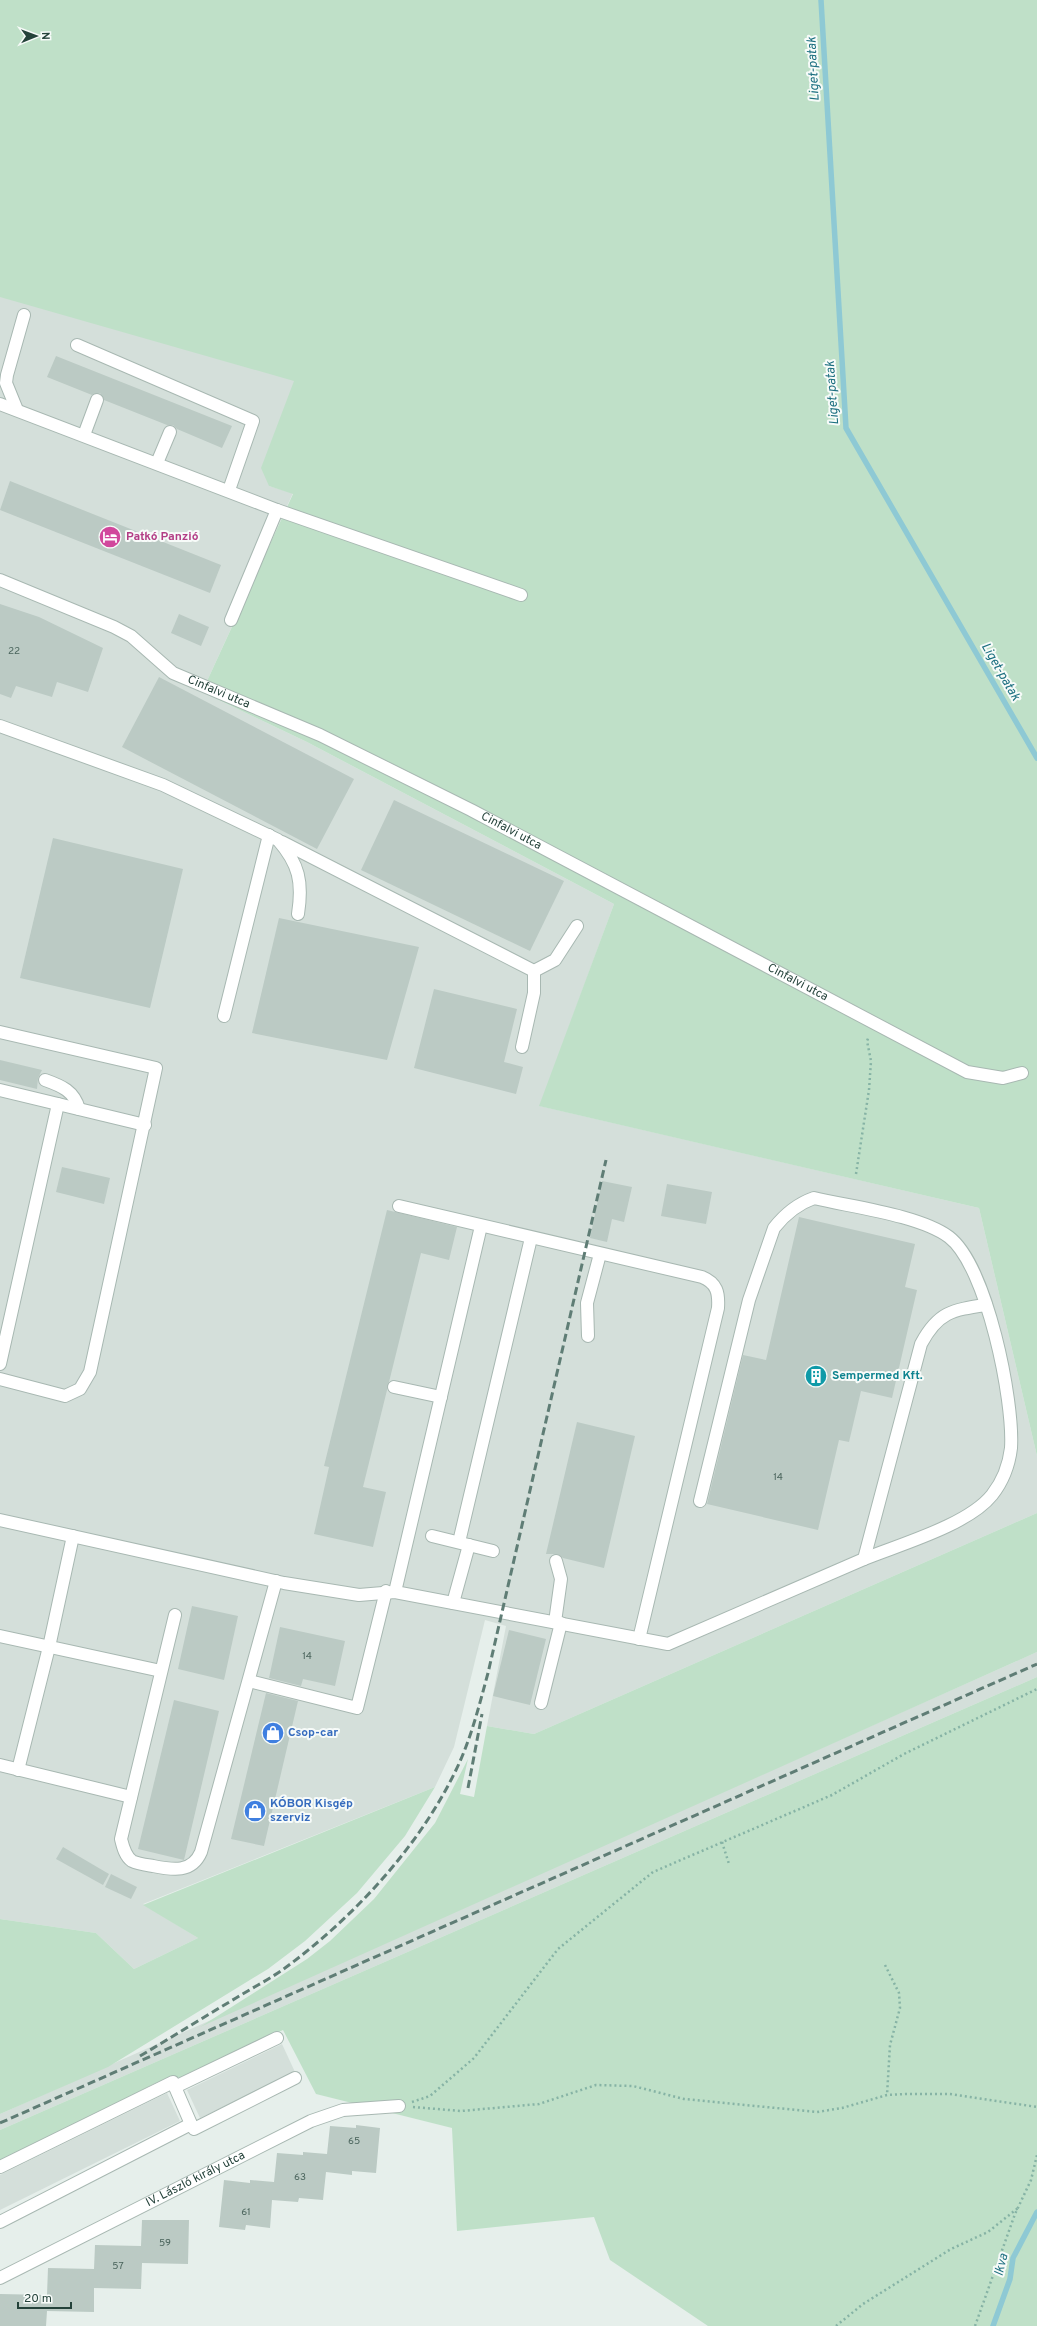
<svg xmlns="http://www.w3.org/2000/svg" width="1037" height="2326" font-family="Overpass,sans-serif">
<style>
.built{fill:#d4dfda}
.green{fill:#bfe0c8}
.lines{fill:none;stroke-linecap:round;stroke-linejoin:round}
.stream{stroke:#8ec9d4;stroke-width:5.5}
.building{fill:#bbcac4}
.minor-casing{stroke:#a8b8b2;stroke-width:14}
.path{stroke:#86b3a5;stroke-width:2.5;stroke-dasharray:2 3;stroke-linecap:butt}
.minor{stroke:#fff;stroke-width:12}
.rail{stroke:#5f7d75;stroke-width:3;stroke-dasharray:8 4;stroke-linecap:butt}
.labels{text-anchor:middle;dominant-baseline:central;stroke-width:4;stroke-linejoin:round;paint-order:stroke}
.number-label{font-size:10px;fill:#4a645c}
.hotel-label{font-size:12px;font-weight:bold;fill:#b23c85;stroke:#f7fbf9;text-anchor:start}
.street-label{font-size:12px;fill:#24423a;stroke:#f7fbf9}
.culture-label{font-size:12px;font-weight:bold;fill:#0d838f;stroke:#f7fbf9;text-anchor:start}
.shop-label{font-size:12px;font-weight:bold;fill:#366cbe;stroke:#f7fbf9;text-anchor:start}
.water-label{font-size:13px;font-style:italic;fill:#1c6f80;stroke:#f7fbf9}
</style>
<rect width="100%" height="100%" fill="#e6efeb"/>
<!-- built -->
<g class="built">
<polygon points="0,256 307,342 269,486 293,493 202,692 307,742 614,904 540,1106 979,1208 1037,1456 1037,1513 534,1734 487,1726 506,1626 485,1620 454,1747 435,1787 143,1904 198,1938 134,1969 96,1933 0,1919"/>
<polygon points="1037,1652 1037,1677 0,2130 0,2114"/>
<polygon points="282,2044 295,2072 200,2118 187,2090"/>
<polygon points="167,2093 180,2121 0,2210 0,2175"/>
</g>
<!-- green -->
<g class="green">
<polygon points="0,0 1037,0 1037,1456 979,1208 539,1106 614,904 307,742 202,692 293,494 269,486 261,468 294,381 0,297"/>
<polygon points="1037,1513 1037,1652 200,2027 307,1959 330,1941 374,1899 435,1823 468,1759 460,1794 474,1797 487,1726 534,1734"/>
<polygon points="1037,1677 1037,2326 708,2326 610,2260 594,2217 457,2231 452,2128 316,2094 283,2030 182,2077 158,2082 0,2161 0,2130"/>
<polygon points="435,1787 405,1836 357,1893 305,1941 268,1969 108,2067 0,2114 0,1919 96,1933 134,1969 198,1938 143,1905"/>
</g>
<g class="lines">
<!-- stream -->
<g class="stream">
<polyline points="821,0 846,428 1037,758"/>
<polyline points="993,2326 1010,2279 1013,2258 1037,2212"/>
</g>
</g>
<!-- building -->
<g class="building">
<polygon points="56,356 232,426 222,448 177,429 173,425 167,425 104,400 100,393 92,395 47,377"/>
<polygon points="10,481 221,565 210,593 0,510"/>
<polygon points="0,604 39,617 103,648 88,692 57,682 52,697 16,686 11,698 0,694"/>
<polygon points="179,614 209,627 201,646 171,633"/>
<polygon points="159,677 354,779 317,849 122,747"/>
<polygon points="394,800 564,881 530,951 361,870"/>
<polygon points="53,838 183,869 150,1008 20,978"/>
<polygon points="279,918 419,947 387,1060 252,1033"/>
<polygon points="434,989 517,1009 504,1062 523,1067 516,1094 414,1068"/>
<polygon points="0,1060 42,1070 38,1078 37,1089 0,1080"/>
<polygon points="62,1167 110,1178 104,1204 56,1192"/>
<polygon points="602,1181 632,1187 624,1222 612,1219 607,1242 590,1238"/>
<polygon points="667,1184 712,1192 706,1224 661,1216"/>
<polygon points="387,1210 457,1227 449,1260 421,1253 363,1487 386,1492 373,1547 314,1534 329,1467 324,1466"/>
<polygon points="799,1217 915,1244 905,1287 917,1290 892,1398 861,1391 849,1442 839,1440 818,1530 707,1504 743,1355 766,1360"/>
<polygon points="577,1422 635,1436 604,1568 563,1558 557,1554 546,1554"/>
<polygon points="192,1606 238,1616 224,1680 178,1669"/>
<polygon points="280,1627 345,1641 335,1686 303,1679 301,1686 269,1678"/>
<polygon points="509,1630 546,1639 530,1705 493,1696"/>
<polygon points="266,1693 298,1701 264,1846 231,1839"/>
<polygon points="174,1700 219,1711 184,1860 138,1849"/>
<polygon points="63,1847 109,1874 103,1885 56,1859"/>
<polygon points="111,1874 137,1887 131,1899 105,1887"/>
<polygon points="356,2125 380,2128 376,2173 352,2171 352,2175 326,2172 323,2200 299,2198 298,2202 272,2200 270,2228 246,2225 245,2230 219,2227 224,2180 250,2183 250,2180 274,2182 277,2153 303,2155 303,2152 327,2154 330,2126 356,2128"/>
<polygon points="142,2220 189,2220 188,2264 142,2263 141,2289 94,2288 94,2312 47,2311 46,2326 0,2326 0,2294 47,2295 48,2268 94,2269 95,2245 141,2246"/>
</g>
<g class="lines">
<!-- minor casing -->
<g class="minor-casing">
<g id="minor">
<polyline points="77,345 253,421 229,490"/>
<polyline points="0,404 277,510 231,620"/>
<polyline points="17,410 6,383 7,375 24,315"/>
<polyline points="84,435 97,400"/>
<polyline points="157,463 170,432"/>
<polyline points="277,510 521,595"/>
<path id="s1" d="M0,580L114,627L131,636L173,673L320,735L471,810L967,1072L1003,1078L1022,1073"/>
<path d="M0,726L163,785L278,840C299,864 303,882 298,914"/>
<polyline points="282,842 534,971 555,960 577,926"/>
<polyline points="224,1016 269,835"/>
<polyline points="0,1032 156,1068 90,1372 80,1389 65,1396 0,1379"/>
<polyline points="522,1047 534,993 534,971"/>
<path d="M45,1080C62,1086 74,1091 79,1109"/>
<polyline points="0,1090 145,1125"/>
<path d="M399,1206L702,1277C717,1283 719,1293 718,1308L639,1639"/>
<polyline points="588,1336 587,1303 600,1254"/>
<polyline points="0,1364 58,1104"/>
<polyline points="394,1387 441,1397"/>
<path d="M700,1501L749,1300L774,1228C785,1214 797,1204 814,1198C851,1207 919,1215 949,1237C987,1266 1014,1401 1011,1448C1009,1465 1003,1481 992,1495C968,1525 901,1544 864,1559"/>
<path d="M0,1520L284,1583L359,1595L395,1592L668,1644L864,1559L921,1344C938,1312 952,1310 986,1305"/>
<polyline points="432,1536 493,1551"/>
<polyline points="459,1542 531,1238"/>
<polyline points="395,1592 481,1226"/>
<polyline points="453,1603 469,1545"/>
<path d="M175,1615L121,1839C123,1847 125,1856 132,1861C138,1864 147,1865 153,1866C173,1870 192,1873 201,1852L276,1581"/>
<polyline points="555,1622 561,1579 556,1561"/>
<polyline points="0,1636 161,1671"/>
<polyline points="249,1681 357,1708 386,1591"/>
<polyline points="541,1703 561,1623"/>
<polyline points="0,1765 131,1797"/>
<polyline points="18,1770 49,1647 73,1536"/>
<polyline points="175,2087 191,2124"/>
<polyline points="0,2167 173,2082 175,2087 277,2038"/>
<polyline points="0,2222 191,2124 194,2129 295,2078"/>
<path id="s2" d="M0,2278L311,2121L343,2110L399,2106"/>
</g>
</g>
<!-- path -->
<g class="path">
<polyline points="856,1174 869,1090 871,1061 867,1041 869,1036"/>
<polyline points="722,1842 729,1864"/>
<polyline points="885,1965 899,1993 900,2008 890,2045 887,2095"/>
<polyline points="412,2102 430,2096 474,2058 558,1949 653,1872 832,1795 904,1754 1037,1689"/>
<polyline points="413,2107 461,2111 539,2104 596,2085 633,2086 684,2099 817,2112 842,2108 887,2095 905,2094 950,2094 1037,2107"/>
<polyline points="836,2326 863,2304 951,2249 988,2232 1018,2208"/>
<polyline points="975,2326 1015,2214 1031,2180 1037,2155"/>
</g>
<!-- minor -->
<use href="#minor" class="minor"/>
<!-- rail -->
<g class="rail">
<polyline points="468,1788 482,1714"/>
<path d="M140,2056C172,2037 204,2017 236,1998C252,1988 270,1979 285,1968C353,1918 419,1847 456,1770C471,1739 479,1706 488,1673L606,1160"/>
<polyline points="0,2123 1037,1664"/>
</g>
</g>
<!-- icons -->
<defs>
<g id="hotel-disc" transform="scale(1.15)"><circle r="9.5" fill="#d1479c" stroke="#f7fbf9"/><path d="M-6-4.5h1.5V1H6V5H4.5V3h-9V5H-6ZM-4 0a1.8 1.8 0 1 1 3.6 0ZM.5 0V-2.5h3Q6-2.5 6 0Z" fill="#fff"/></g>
<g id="building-disc" transform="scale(1.15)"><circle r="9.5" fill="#0f9aa8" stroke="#f7fbf9"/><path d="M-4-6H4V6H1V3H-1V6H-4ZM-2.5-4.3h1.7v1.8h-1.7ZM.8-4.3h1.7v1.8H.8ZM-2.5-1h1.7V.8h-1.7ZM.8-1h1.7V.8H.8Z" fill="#fff"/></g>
<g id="shop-disc" transform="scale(1.15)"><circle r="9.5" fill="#3f7fe0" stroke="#f7fbf9"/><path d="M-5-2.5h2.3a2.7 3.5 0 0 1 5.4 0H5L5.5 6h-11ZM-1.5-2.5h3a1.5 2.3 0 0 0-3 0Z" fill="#fff"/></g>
</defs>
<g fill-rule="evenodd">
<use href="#hotel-disc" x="110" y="537"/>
<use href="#building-disc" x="816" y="1376"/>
<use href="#shop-disc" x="273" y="1733"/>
<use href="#shop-disc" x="255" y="1811"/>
</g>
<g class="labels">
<!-- number labels -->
<g class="number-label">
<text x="14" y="651">22</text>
<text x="778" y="1477">14</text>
<text x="307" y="1656">14</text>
<text x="354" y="2141">65</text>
<text x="300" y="2177">63</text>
<text x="246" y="2212">61</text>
<text x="165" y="2243">59</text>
<text x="118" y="2266">57</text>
</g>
<!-- hotel labels -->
<g class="hotel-label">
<text x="126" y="537">Patkó Panzió</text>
</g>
<!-- street labels -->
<g class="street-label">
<text stroke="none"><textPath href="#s1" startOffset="248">Cinfalvi utca</textPath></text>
<text stroke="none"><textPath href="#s1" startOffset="572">Cinfalvi utca</textPath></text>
<text stroke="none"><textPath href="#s1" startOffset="896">Cinfalvi utca</textPath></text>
<text stroke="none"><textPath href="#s2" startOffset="219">IV. László király utca</textPath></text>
</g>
<!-- culture labels -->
<g class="culture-label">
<text x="832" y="1376">Sempermed Kft.</text>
</g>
<!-- shop labels -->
<g class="shop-label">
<text x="288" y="1733">Csop-car</text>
<text x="270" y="1804">KÓBOR Kisgép<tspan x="270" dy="14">szerviz</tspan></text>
</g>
<!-- water labels -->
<g class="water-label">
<text transform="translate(814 69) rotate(-93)">Liget-patak</text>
<text transform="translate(833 393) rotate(-94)">Liget-patak</text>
<text transform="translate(1000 672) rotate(60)">Liget-patak</text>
<text transform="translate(1002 2265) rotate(-76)">Ikva</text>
</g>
</g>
<!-- north arrow -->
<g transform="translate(36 36) rotate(89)" stroke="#f7fbf9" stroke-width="3" paint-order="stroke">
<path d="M0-3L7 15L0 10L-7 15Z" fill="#24423a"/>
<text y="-6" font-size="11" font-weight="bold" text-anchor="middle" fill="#24423a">N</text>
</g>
<!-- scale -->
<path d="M18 2302v6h53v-6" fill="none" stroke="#24423a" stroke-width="2"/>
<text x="24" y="2302" font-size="12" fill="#24423a" stroke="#f7fbf9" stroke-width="3" paint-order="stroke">20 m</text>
</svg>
